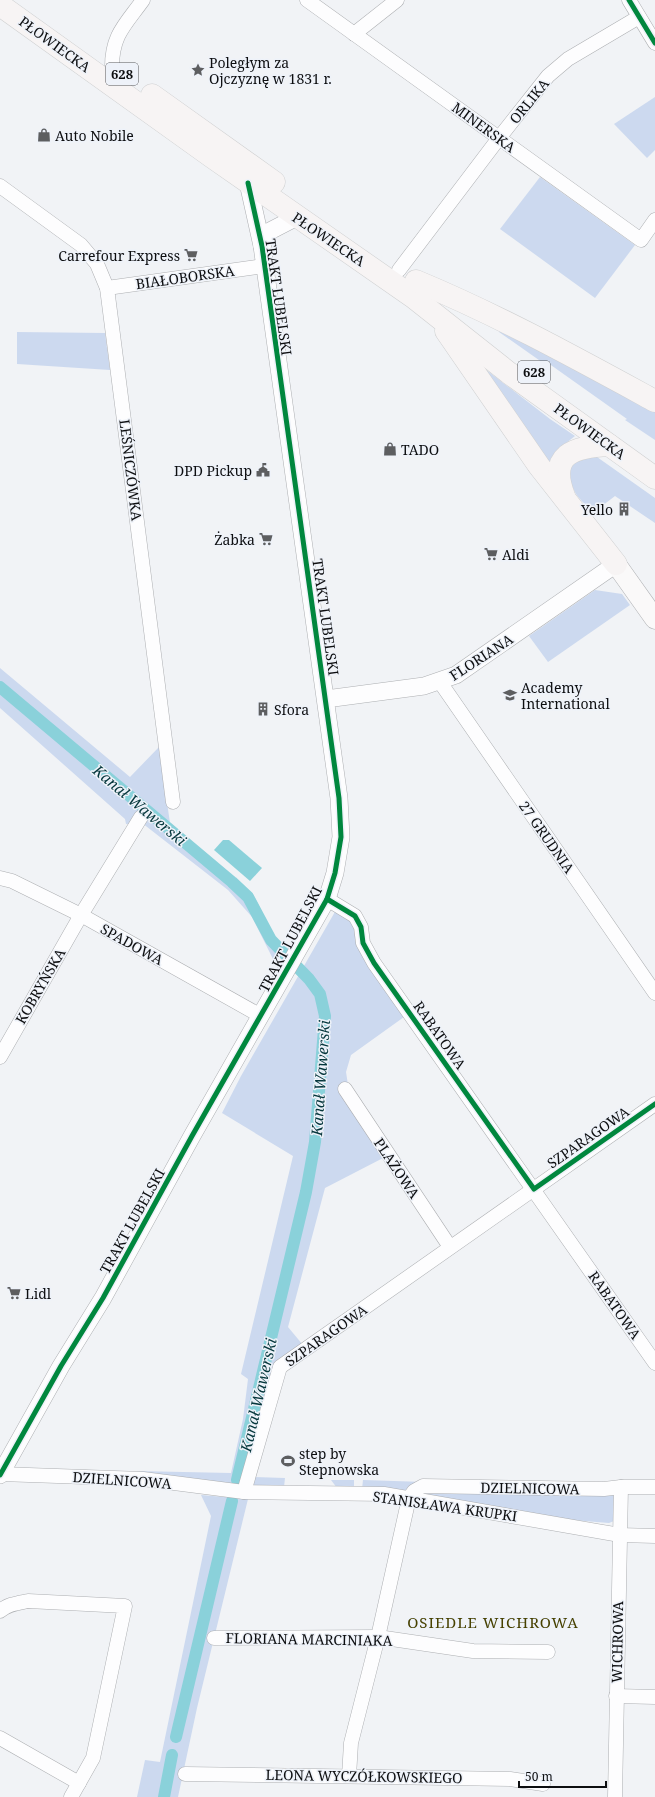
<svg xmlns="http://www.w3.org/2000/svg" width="655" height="1797" font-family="'Noto Serif',serif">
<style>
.green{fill:#ccd9ef}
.water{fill:#8ad1da}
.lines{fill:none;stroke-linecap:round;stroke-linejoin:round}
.canal{stroke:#8ad1da;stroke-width:12}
.minor-casing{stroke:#adafb2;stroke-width:15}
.tertiary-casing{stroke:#adafb2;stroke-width:18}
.secondary-casing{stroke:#adafb2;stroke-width:21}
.primary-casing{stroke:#cfd0d1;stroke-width:23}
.minor{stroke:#fdfdfe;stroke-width:14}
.tertiary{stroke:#fdfdfe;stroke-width:17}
.secondary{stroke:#faf9f9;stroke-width:20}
.primary{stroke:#f7f4f4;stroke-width:22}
.cycleway-casing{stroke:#eef2f9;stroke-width:8}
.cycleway{stroke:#00873e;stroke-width:5}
.labels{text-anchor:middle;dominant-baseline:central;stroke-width:3;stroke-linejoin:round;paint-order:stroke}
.shield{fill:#eef2f9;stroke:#505256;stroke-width:1}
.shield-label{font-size:13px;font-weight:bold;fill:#0d0e10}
.street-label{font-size:14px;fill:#0d0e10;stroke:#eef2f9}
.poi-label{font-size:14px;fill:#0d0e10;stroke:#eef2f9;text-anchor:start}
.water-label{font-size:15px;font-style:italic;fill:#05373c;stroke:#eef2f9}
.neighbourhood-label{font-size:15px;letter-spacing:1px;fill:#474100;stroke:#eef2f9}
</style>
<rect width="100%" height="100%" fill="#f1f3f6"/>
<!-- green -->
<g class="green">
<polygon points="655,97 655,150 647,158 614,124"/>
<polygon points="540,177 635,245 595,298 500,229"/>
<polygon points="500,331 655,409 655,440 625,420 627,419 548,363 546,365 499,332"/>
<polygon points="17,332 105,333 110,370 17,364"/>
<polygon points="480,365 550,419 575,436 556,451 548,467"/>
<path d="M589,456L597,457L655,498V523L615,496L594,512C576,496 575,496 568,473C573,463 578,460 589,456Z"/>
<polygon points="595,590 622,594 630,605 548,662 529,636"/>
<polygon points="0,668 130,777 159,747 170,823 253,894 280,948 274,961 252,917 228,890 142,823 126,824 125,819 0,708"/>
<polygon points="336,910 350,918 360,944 404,1017 351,1055 346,1072 348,1085 385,1157 325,1188 288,1327 303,1345 285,1357 244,1478 238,1485 136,1471 231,1473 243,1419 248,1379 241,1374 293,1156 222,1113 241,1076"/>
<polygon points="252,1477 285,1478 284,1487 255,1487 252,1482"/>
<polygon points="331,1480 354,1480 354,1489 337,1488"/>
<polygon points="363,1480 425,1482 405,1492 362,1489"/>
<polygon points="423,1492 559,1492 613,1495 616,1497 614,1521 609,1523 572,1520 422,1495"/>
<polygon points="201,1495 248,1499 197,1708 178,1797 137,1797 145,1760 160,1762 211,1516"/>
</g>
<!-- water -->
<polygon class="water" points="223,840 229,840 262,868 250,881 214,850"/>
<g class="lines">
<!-- canal -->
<g class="canal">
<polyline points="0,687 232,882 248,897 271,940 309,979 320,994 325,1016 315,1142 306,1192 237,1480"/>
<polyline points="176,1737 232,1501"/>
<polyline points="164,1797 172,1755"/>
</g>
<!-- minor casing -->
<g class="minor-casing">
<g id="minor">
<polyline points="307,0 641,240 655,220"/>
<polyline points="629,0 655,43"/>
<polyline points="354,34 397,0"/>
<path d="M112,67C112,35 125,25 143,0"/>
<polyline points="0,186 81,245 97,264 107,288 173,802"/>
<polyline points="399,270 499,138 548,76 568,59 639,17"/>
<polyline points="107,288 264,266"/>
<polyline points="440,682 655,993"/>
<polyline points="0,878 12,881 81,915 261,1016"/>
<polyline points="327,899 355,916 361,927 363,943 374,963 655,1363"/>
<polyline points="0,1057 81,915 141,817"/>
<polyline points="345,1089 450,1247"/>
<polyline points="0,1474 143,1479 244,1492 384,1494 620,1535 655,1536"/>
<polyline points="244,1492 280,1367 655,1104"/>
<path d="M0,1611C8,1604 18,1603 28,1601L125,1606L93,1758L71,1797"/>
<polyline points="214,1638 378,1637 473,1651 548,1652"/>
<polyline points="616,1696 655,1697"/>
<polyline points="0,1738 79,1783"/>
<polyline points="185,1774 510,1779 543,1784"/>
<polyline points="349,1776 351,1743 378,1637 409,1498 414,1491 423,1486 604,1489 621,1487 655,1487"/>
<polyline points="615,1797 621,1487"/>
</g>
</g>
<!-- tertiary casing -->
<g class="tertiary-casing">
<g id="tertiary">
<polyline points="262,246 268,232 297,217"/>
<polyline points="326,699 424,686 456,675 616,564"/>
<polyline points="0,1475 61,1366 103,1298 192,1136 327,899 335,873 341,837 339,798 262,246 248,183"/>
</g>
</g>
<!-- secondary casing -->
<g class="secondary-casing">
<polyline id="secondary" points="616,564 655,619"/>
</g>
<!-- primary casing -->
<g class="primary-casing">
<g id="primary">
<polyline points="0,5 212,157 413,297 509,373 655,478"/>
<polyline points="152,95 274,182"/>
<path d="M416,281C498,315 576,358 655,401"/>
<polyline points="446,331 539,466 616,564"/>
<path d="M564,496C548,454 573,447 609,445"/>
</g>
</g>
<!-- minor -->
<use href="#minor" class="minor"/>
<!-- tertiary -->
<use href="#tertiary" class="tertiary"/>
<!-- secondary -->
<use href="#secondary" class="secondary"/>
<!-- primary -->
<use href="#primary" class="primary"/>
<!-- cycleway casing -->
<g class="cycleway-casing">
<g id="cycleway">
<polyline points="629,0 655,43"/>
<polyline points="327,899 355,916 361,927 363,943 374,963 534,1189 655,1104"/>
<polyline points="0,1475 61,1366 103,1298 192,1136 327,899 335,873 341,837 339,798 262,246 248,183"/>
</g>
</g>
<!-- cycleway -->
<use href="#cycleway" class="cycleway"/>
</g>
<!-- icons -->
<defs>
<g id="sight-bare" transform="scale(1.08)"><path d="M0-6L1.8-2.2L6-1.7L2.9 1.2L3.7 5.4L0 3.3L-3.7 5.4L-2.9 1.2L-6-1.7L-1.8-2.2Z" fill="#5d5e60" stroke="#eef2f9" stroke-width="2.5" paint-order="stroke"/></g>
<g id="shop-bare" transform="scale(1.08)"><path d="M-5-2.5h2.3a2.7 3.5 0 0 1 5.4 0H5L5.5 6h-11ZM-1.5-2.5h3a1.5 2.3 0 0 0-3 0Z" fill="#5d5e60" stroke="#eef2f9" stroke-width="2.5" paint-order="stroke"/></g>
<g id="supermarket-bare" transform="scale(1.08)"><path d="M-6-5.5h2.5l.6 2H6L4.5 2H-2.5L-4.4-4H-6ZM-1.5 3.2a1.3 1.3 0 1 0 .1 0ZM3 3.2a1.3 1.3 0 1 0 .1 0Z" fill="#5d5e60" stroke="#eef2f9" stroke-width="2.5" paint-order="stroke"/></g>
<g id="civic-bare" transform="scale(1.08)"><path d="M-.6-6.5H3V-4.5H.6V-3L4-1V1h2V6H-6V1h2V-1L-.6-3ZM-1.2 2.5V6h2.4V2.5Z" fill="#5d5e60" stroke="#eef2f9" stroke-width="2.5" paint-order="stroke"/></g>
<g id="building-bare" transform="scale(1.08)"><path d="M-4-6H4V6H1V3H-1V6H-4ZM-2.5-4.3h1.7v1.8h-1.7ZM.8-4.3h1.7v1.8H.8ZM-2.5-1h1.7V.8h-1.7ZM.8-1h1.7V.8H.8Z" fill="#5d5e60" stroke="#eef2f9" stroke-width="2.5" paint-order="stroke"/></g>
<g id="school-bare" transform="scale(1.08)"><path d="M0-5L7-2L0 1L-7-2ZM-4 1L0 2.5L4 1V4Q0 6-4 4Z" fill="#5d5e60" stroke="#eef2f9" stroke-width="2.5" paint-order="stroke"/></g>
<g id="stadium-bare" transform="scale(1.08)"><path d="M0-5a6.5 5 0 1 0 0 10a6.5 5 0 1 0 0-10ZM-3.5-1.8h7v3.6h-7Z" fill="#5d5e60" stroke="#eef2f9" stroke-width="2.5" paint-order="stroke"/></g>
</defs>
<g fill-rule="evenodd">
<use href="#sight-bare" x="198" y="70"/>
<use href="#shop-bare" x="44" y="135"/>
<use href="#supermarket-bare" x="191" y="255"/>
<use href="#shop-bare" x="390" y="449"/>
<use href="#civic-bare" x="263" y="470"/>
<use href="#building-bare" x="624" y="509"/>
<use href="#supermarket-bare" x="266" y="539"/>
<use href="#supermarket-bare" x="491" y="554"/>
<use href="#school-bare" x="510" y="695"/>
<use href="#building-bare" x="263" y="709"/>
<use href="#supermarket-bare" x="14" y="1293"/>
<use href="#stadium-bare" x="288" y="1461"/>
</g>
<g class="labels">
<!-- shield labels -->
<g class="shield">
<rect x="106" y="63" width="32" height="22" rx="3"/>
<rect x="518" y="361" width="32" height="22" rx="3"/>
</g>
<g class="shield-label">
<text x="122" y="74">628</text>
<text x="534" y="372">628</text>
</g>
<!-- street labels -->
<g class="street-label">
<text transform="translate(55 44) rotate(36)">PŁOWIECKA</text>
<text transform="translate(529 101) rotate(-51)">ORLIKA</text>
<text transform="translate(484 127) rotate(36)">MINERSKA</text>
<text transform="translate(329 239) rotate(34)">PŁOWIECKA</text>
<text transform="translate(185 277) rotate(-8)">BIAŁOBORSKA</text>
<text transform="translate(279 297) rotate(82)">TRAKT LUBELSKI</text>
<text transform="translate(590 431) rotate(36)">PŁOWIECKA</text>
<text transform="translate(131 470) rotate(83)">LEŚNICZÓWKA</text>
<text transform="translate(326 617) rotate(82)">TRAKT LUBELSKI</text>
<text transform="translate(481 657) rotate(-33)">FLORIANA</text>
<text transform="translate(547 837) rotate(55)">27 GRUDNIA</text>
<text transform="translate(290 939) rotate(-62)">TRAKT LUBELSKI</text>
<text transform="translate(132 944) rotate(29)">SPADOWA</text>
<text transform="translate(40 986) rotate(-60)">KOBRYŃSKA</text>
<text transform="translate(440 1035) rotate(55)">RABATOWA</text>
<text transform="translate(588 1137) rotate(-35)">SZPARAGOWA</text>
<text transform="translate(397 1168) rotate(56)">PLAŻOWA</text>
<text transform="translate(132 1221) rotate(-61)">TRAKT LUBELSKI</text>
<text transform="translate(615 1305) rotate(55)">RABATOWA</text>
<text transform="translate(326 1335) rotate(-35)">SZPARAGOWA</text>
<text transform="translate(122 1480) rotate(4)">DZIELNICOWA</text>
<text transform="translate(530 1488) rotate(1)">DZIELNICOWA</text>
<text transform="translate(445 1506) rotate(8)">STANISŁAWA KRUPKI</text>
<text transform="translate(309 1639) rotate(1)">FLORIANA MARCINIAKA</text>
<text transform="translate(617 1642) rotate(-89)">WICHROWA</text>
<text transform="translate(364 1776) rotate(1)">LEONA WYCZÓŁKOWSKIEGO</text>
</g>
<!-- poi labels -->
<g class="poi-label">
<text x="209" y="62">Poległym za<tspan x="209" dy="16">Ojczyznę w 1831 r.</tspan></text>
<text x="55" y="135">Auto Nobile</text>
<text x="180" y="255" text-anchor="end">Carrefour Express</text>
<text x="401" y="449">TADO</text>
<text x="252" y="470" text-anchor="end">DPD Pickup</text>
<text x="613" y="509" text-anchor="end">Yello</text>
<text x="255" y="539" text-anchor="end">Żabka</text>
<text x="502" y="554">Aldi</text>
<text x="521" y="687">Academy<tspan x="521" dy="16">International</tspan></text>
<text x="274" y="709">Sfora</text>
<text x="25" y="1293">Lidl</text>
<text x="299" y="1453">step by<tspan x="299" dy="16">Stepnowska</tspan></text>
</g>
<!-- water labels -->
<g class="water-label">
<text transform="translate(140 805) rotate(40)">Kanał Wawerski</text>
<text transform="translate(320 1078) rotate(-86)">Kanał Wawerski</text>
<text transform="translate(258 1395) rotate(-77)">Kanał Wawerski</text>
</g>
<!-- neighbourhood labels -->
<g class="neighbourhood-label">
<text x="493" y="1622">OSIEDLE WICHROWA</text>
</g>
</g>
<!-- scale -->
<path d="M519 1781v6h87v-6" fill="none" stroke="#0d0e10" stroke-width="2"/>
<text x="525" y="1781" font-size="12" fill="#0d0e10" stroke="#eef2f9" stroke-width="3" paint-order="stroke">50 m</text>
</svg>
